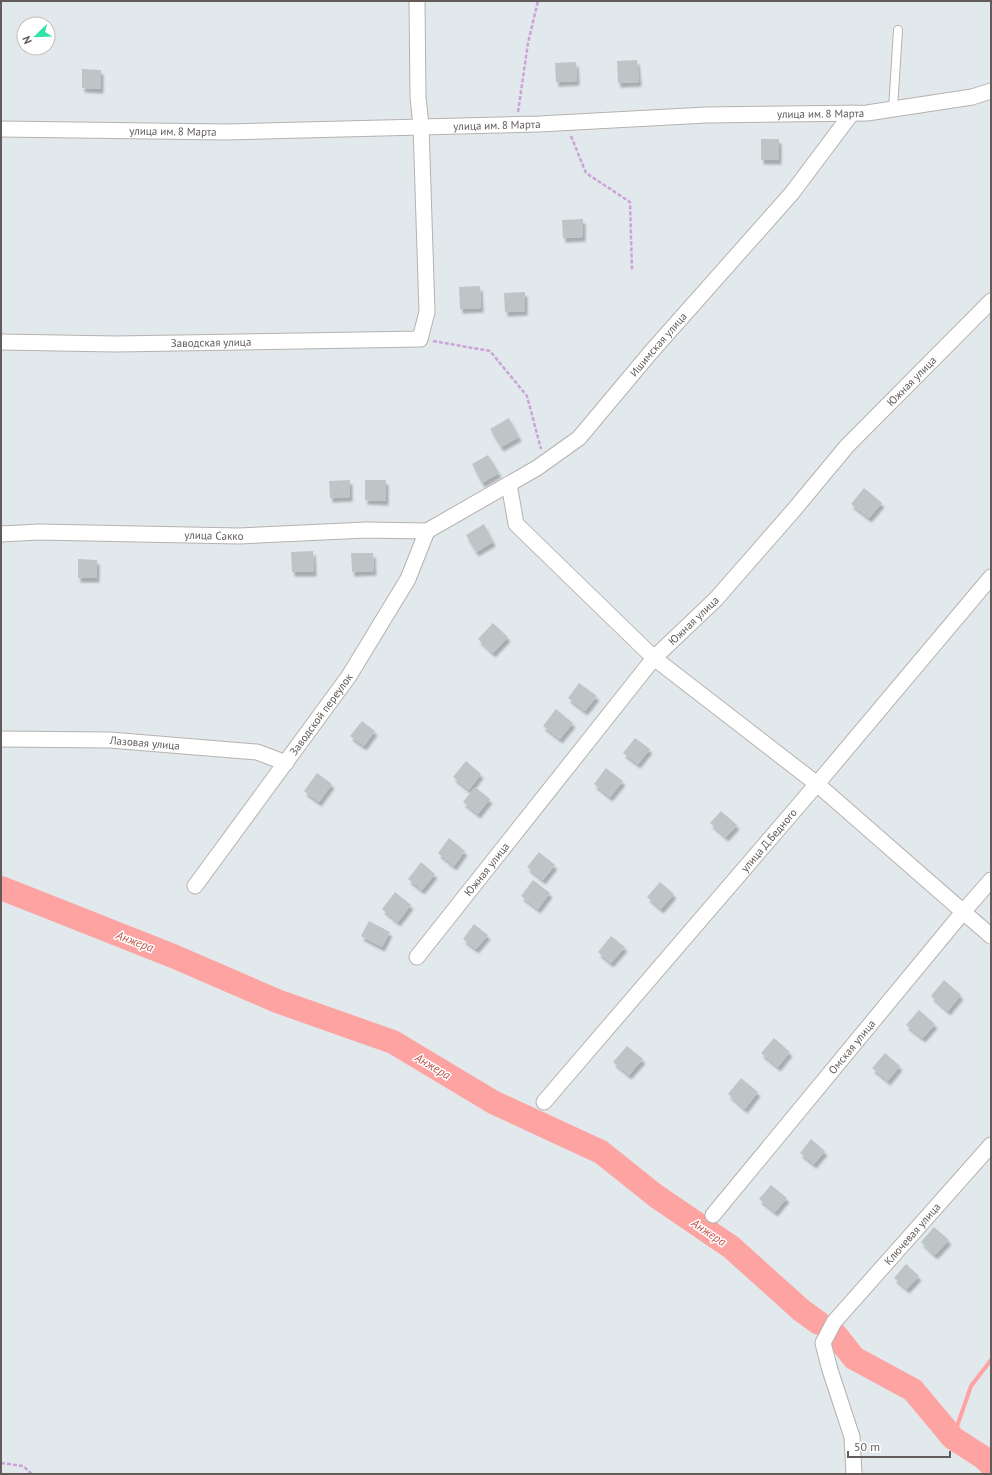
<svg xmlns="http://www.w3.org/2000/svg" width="992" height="1475" font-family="'PT Sans',sans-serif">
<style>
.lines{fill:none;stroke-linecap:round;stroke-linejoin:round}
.stream{stroke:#fda3a2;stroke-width:4}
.river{stroke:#fda3a2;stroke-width:24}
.building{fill:#bec5c7;filter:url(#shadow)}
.service-casing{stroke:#b7b1af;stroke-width:10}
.minor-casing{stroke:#b7b1af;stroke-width:17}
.path{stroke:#cda2d6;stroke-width:2.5;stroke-dasharray:4 2;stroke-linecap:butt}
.service{stroke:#fff;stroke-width:8}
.minor{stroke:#fff;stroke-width:15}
.labels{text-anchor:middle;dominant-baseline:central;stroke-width:3;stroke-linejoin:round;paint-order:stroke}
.street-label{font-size:11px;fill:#625b5a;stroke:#fff}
.water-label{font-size:12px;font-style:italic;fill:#bf5145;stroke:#fff}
</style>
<defs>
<filter id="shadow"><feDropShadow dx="2.5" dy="4.5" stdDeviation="1" flood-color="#0004"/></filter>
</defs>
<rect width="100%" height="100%" fill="#e2e9ed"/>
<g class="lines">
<!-- stream -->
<polyline class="stream" points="953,1438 971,1386 991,1360"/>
<!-- river -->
<g class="river">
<polyline points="1,888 173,956 277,1001 393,1042 493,1102 601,1152 656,1196 731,1247 801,1310 819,1323"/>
<polyline points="835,1334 854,1358 913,1390 953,1438 984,1458 991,1465"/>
</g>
</g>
<!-- building -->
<g class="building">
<polygon points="637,60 639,82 618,83 617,61"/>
<polygon points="576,62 577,81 556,82 555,63"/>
<polygon points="82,69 101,70 101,89 82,88"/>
<rect x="761" y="139" width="18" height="21"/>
<polygon points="583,219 583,237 563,238 562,220"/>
<polygon points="480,286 481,308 460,309 459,287"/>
<polygon points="525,292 525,311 505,312 504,293"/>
<polygon points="509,418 519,437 501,447 490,429"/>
<polygon points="488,455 499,473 482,483 472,464"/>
<polygon points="350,480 350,497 330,498 329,481"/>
<polygon points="365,480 386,480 386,501 365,500"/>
<polygon points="864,488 882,503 869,518 851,504"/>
<polygon points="484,524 493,542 476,552 466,535"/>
<polygon points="313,551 314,572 292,572 291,552"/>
<polygon points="351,553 373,553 374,571 352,572"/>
<polygon points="78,559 97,560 97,578 78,578"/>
<polygon points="493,623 508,637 493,653 478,639"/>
<polygon points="579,683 597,696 585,711 568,698"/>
<polygon points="556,709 573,723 560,739 543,726"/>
<polygon points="362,721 375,731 364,746 350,736"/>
<polygon points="635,738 650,749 638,764 623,753"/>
<polygon points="466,761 481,774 469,790 453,777"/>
<polygon points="606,768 623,781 610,797 594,784"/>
<polygon points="317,773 332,784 319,802 304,791"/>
<polygon points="475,787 490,799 478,814 463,802"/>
<polygon points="721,811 737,825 726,837 710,823"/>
<polygon points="449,838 465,851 454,866 438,853"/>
<polygon points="539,852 555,865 543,880 527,867"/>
<polygon points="421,862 435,874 422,890 408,879"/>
<polygon points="533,880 550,893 538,909 521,896"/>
<polygon points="660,882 674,894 661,909 647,897"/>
<polygon points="395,892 411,905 398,922 382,909"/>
<polygon points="369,921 390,932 382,947 361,936"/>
<polygon points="474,924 488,935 476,949 463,939"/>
<polygon points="611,936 625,947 611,963 598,952"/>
<polygon points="944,980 961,995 948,1011 931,996"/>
<polygon points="919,1010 935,1024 923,1038 906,1025"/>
<polygon points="774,1038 790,1052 778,1067 761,1053"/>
<polygon points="627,1046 643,1059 629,1075 613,1062"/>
<polygon points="885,1053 900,1066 888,1081 872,1068"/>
<polygon points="741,1078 758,1092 745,1109 728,1094"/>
<polygon points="811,1139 825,1151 814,1164 800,1153"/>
<polygon points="771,1185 787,1198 775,1212 759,1199"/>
<polygon points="934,1227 949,1240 935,1255 921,1242"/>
<polygon points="906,1264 919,1276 907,1289 894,1278"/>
</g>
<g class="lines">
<!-- service casing -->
<g class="service-casing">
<polyline id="service" points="893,109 898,30"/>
</g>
<!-- minor casing -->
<g class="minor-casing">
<g id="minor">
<path id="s1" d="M1,129L226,132L539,124L706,115L867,113L972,97L991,91"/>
<path id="s2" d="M1,342L116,344L420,339L427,312L421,126L418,97L417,1"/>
<polyline points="509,484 516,524 654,658 817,784 991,936"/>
<path id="s3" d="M427,531L537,468L579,438L651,352L792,193L852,113"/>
<path id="s4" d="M1,534L39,532L239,536L366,530L427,531"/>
<path id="s5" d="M1,739L110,740L257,752L286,763"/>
<path id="s6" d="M195,886L349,676L408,579L427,531"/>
<path id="s7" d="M417,957L654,658L716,599L793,511L847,446L991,301"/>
<path id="s8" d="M544,1102L817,784L991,577"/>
<path id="s9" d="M713,1215L963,912L991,880"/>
<path id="s10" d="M854,1474L852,1437L830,1370L823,1343L834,1322L991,1145"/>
</g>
</g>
<!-- path -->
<g class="path">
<polyline points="518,112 528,43 538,1"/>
<polyline points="571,136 586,173 630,202 632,271"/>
<polyline points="433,341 490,351 527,396 541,449"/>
<polyline points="1,1463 23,1466 32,1474"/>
</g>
<!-- service -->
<use href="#service" class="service"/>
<!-- minor -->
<use href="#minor" class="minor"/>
</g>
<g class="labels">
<!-- street labels -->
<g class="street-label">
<text stroke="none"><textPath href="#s1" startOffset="820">улица им. 8 Марта</textPath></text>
<text stroke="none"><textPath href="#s1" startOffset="496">улица им. 8 Марта</textPath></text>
<text stroke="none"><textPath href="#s1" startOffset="172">улица им. 8 Марта</textPath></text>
<text stroke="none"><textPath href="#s2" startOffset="210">Заводская улица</textPath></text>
<text stroke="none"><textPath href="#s3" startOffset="301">Ишимская улица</textPath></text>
<text stroke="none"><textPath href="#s7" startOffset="760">Южная улица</textPath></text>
<text stroke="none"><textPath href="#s4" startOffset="213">улица Сакко</textPath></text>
<text stroke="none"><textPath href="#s7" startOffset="436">Южная улица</textPath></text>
<text stroke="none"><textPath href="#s6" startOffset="213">Заводской переулок</textPath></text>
<text stroke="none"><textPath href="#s5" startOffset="144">Лазовая улица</textPath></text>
<text stroke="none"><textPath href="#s8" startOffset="345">улица Д.Бедного</textPath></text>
<text stroke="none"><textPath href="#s7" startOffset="112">Южная улица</textPath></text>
<text stroke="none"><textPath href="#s9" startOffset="218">Омская улица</textPath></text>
<text stroke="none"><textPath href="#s10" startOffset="277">Ключевая улица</textPath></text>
</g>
<!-- water labels -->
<g class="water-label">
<text transform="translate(135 941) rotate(21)">Анжера</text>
<text transform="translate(433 1066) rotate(31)">Анжера</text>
<text transform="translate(709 1232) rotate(34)">Анжера</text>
</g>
</g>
<!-- border -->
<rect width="992" height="1475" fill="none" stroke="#625b5a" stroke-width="4"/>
<!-- north arrow -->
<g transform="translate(36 36) rotate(247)"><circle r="19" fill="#ffffff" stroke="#c0bdbd"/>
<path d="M0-3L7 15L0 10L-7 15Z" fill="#30e4a7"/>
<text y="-6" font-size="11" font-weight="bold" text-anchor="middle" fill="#625b5a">N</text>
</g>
<!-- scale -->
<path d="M848 1451v6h102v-6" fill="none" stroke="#625b5a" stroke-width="2"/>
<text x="854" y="1451" font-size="12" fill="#625b5a" stroke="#ffffff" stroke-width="3" paint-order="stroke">50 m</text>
</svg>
